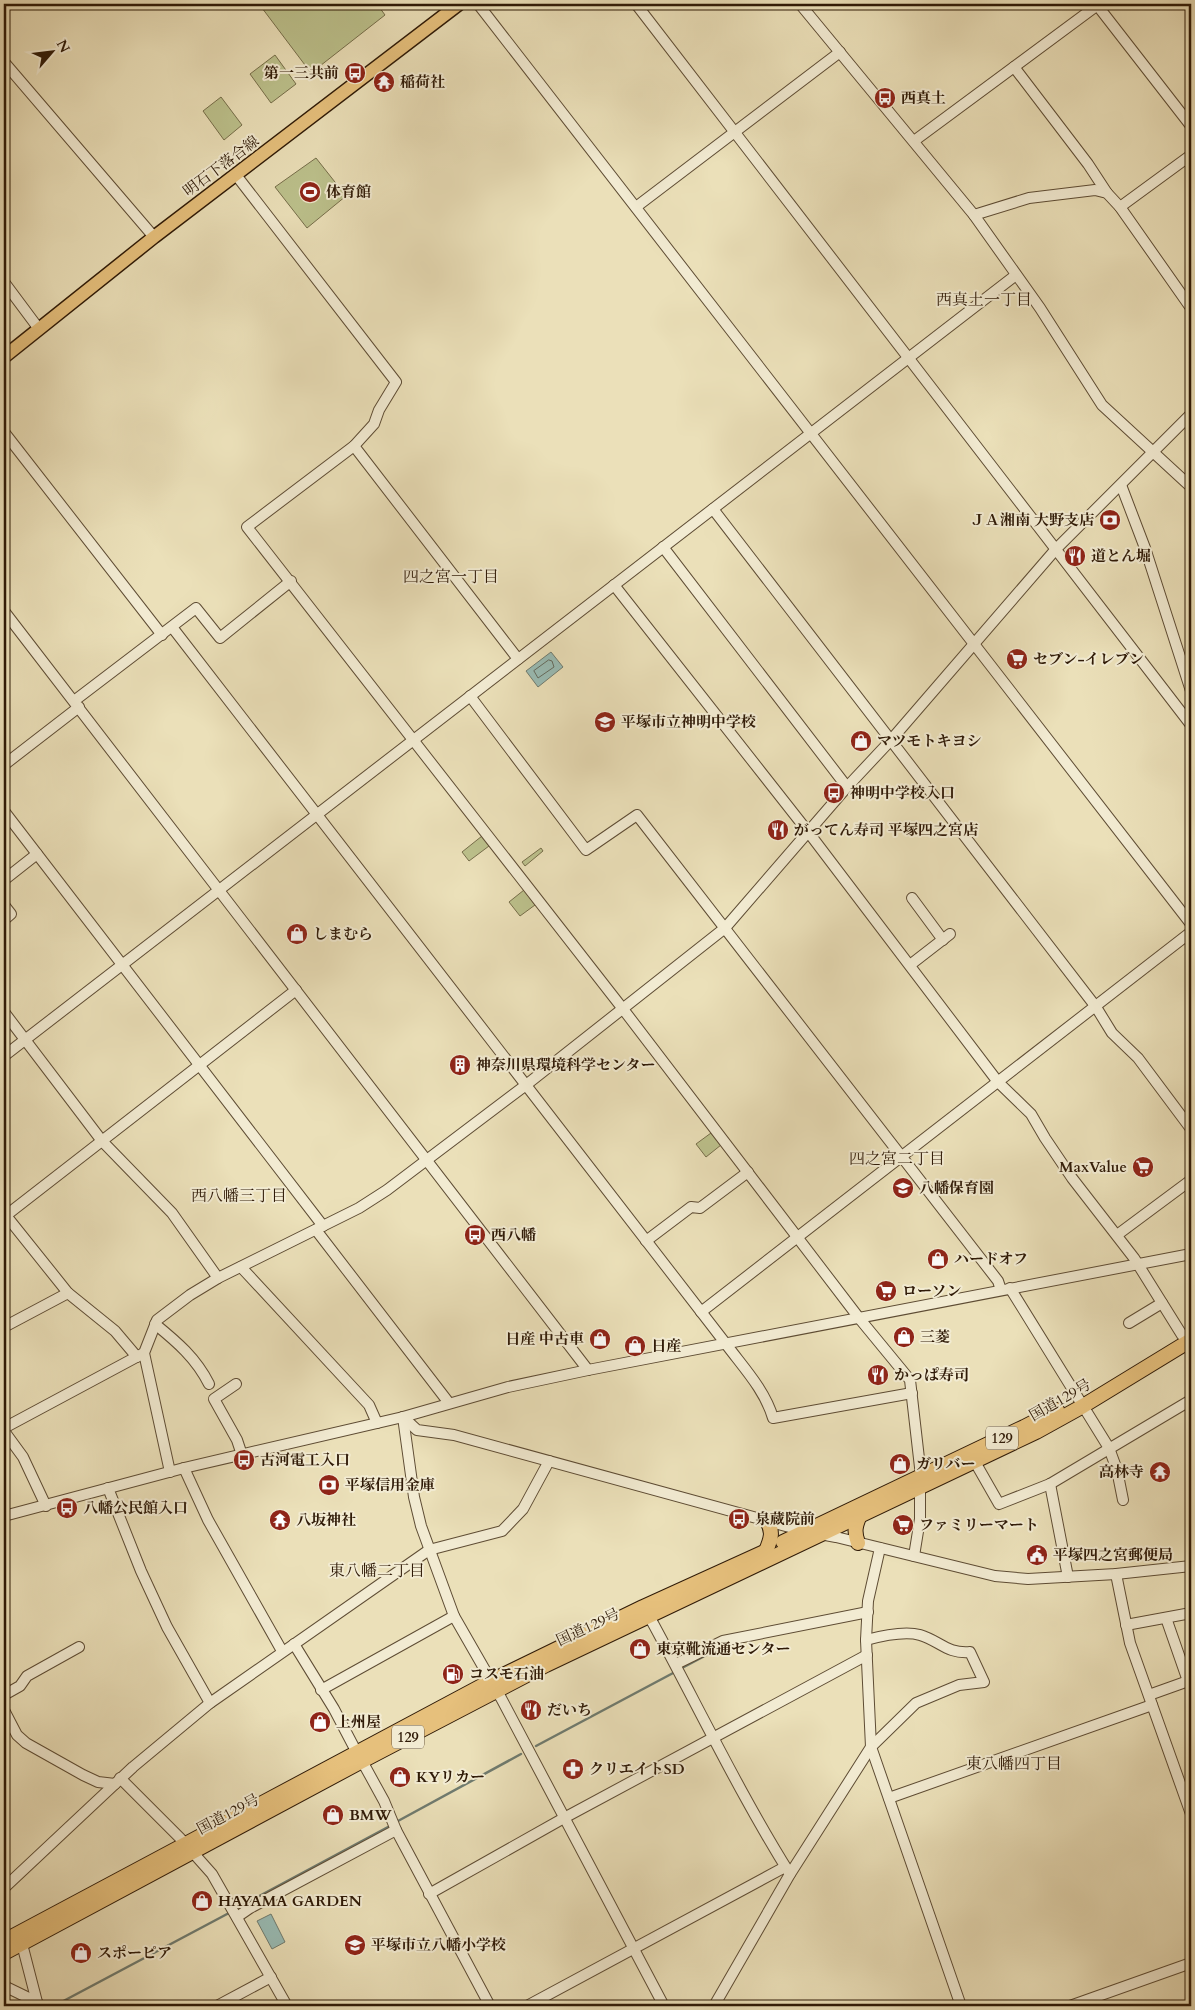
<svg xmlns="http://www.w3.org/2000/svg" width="1195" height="2010" font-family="Cardo,'Noto Serif JP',serif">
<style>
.green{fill:#bcc18c;stroke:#766e4a}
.water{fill:#99bcb5;stroke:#6f7b6f}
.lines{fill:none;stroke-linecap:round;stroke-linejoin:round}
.shore{stroke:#646b5e;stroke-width:1}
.stream{stroke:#6f7b6f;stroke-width:2.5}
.minor-casing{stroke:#5e4c34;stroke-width:12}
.major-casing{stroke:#2f1a07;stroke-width:15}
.highway-casing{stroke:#2f1a07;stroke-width:16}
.minor{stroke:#f2ebd2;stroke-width:10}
.major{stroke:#e6c07c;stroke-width:12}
.highway{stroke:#e6c07c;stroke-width:14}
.labels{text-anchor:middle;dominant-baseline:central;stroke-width:4;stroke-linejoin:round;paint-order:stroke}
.shield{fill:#f2ebd2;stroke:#6a5944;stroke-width:1}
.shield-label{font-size:14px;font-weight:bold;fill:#2f1a07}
.poi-label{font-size:15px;font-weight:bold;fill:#2f1a07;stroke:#f2ebd2;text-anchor:start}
.street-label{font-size:15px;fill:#2f1a07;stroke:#f2ebd2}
.neighbourhood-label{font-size:16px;fill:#2f1a07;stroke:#f2ebd2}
</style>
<rect width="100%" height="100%" fill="#ebe0b9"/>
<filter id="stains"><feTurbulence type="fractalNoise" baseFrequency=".004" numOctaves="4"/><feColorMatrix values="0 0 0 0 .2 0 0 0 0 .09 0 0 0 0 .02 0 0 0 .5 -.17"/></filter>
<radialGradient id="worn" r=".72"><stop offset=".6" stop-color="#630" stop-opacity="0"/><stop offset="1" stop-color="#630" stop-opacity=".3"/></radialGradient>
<!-- green -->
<g class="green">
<polygon points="259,4 377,4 385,15 311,73"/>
<polygon points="275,55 296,84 271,103 250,74"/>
<polygon points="221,97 242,125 224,140 203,111"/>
<polygon points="316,158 346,196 307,228 275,187"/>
<polygon points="482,836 489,846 469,861 462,852"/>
<polygon points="541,848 543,851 525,866 522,862"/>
<polygon points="524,890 535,905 520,916 509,902"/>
<polygon points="711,1133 721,1145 706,1157 696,1144"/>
</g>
<!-- water -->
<g class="water">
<polygon points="551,652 563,667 538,687 526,671"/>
<polygon points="271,1914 285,1942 272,1949 257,1921"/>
</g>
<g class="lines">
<!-- shore -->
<polygon class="shore" points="549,660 552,661 554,667 538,678 534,671"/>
<!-- stream -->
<g class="stream">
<polyline points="682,1668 716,1650"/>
<polyline points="536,1746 675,1672"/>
<polyline points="398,1821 521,1754"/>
<polyline points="237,1908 388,1827"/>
<polyline points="54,2006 229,1913"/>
</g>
<!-- minor casing -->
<g class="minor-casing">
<g id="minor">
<polyline points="478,4 1191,924"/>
<polyline points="636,4 1191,725"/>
<polyline points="800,4 974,215 1040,308 1102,405 1191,487"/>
<polyline points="1097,5 1191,126"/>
<polyline points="4,62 154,237"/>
<polyline points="1014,67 1088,164 1107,193"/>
<polyline points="914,141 1099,4"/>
<polyline points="236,175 396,382 379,410 374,424 354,446 247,527 623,1009 859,1318 910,1380 921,1476"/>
<polyline points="636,207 840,52"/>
<polyline points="1120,207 1191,155"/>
<polyline points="974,215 1029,198 1095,190 1107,193 1120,207 1191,308"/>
<polyline points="4,282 39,329"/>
<polyline points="4,432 162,635"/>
<polyline points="354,446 518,659"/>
<polyline points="1121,485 1145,548 1191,691"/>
<polyline points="713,509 1096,1007 1112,1033 1138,1058 1191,1129"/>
<polyline points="663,547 847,787"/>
<polyline points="614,585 809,833 998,1082 1031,1114 1045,1138 1072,1178 1134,1258 1182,1335"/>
<polyline points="4,611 588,1370"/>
<path d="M172,627L726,1344C743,1367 765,1390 773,1418L912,1393"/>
<polyline points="470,696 586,850 637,815 998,1281 1001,1290"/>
<polyline points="74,701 196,608 220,638 291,581"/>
<polyline points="4,765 79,707"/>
<polyline points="4,811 323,1226"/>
<polyline points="4,880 37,854"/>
<polyline points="912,898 943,940"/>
<polyline points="4,905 11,914 4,920"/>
<polyline points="910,965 950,934"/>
<polyline points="4,1012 102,1141 172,1213 218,1278"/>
<polyline points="4,1056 1016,275"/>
<polyline points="4,1213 68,1293 115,1331 137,1357"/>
<polyline points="4,1217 296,990"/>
<polyline points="316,1230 449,1403"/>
<polyline points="1117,1235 1191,1180"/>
<polyline points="646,1241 691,1207 700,1208 748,1172"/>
<polyline points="241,1267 369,1405 377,1423"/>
<polyline points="1010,1288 1109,1448 1117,1470 1123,1500"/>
<polyline points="701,1312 1191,932"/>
<polyline points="1129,1323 1162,1303"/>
<path d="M155,1324C177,1342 196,1358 209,1384"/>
<polyline points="4,1327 68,1293"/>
<polyline points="236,1384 214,1399 237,1440 242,1455"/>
<polyline points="403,1417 417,1430 454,1435 804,1531 836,1537 995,1576 1028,1579 1116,1574 1191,1566"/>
<polyline points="403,1417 414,1497 421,1526 454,1616 501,1698 664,2006"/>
<polyline points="4,1428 142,1354"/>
<polyline points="4,1431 23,1457 46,1506"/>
<polyline points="975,1462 999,1504 1050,1484 1191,1400"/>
<polyline points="184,1468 208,1520 282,1651"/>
<polyline points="170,1472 144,1353 157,1320 190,1295 218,1278 359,1208 387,1190 526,1085 725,928 847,787 891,740 1056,549 1191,414"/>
<polyline points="1050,1484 1068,1577"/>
<polyline points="108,1488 141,1571 167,1627 210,1703"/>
<polyline points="4,1516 184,1468 403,1417 508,1387 588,1370 1191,1254"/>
<polyline points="880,1548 868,1601 866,1640 871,1747 961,2006"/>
<polyline points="914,1556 920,1519 920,1489"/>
<polyline points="1116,1574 1130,1643 1191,1814"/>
<path d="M649,1616C696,1702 738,1791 790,1874"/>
<polyline points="1166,1618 1188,1681"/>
<polyline points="1126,1625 1191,1613"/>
<polyline points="294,1644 334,1709 356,1751"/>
<polyline points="676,1664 723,1641 868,1612"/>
<polyline points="321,1690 454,1616"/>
<polyline points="4,1695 20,1686 27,1676 79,1647"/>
<polyline points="1149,1695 1191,1680"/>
<polyline points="4,1710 17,1735 26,1743 83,1775 98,1782 115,1784"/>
<polyline points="362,1761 384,1801 396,1830 490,2006"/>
<polyline points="120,1778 180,1838 212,1874 287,2006"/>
<polyline points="889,1798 1152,1705"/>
<polyline points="4,1888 133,1767 210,1703 429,1550 502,1531 523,1509 549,1461"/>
<polyline points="429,1894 564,1818 867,1655"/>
<polyline points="237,1917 250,1908 396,1830"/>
<polyline points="22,1944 38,2006"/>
<polyline points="4,1986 37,2002"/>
<polyline points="217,2006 271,1977"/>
<polyline points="527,2006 785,1867"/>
<path d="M714,2006L790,1874L871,1747L916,1703L959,1685L984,1682L970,1652C947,1654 940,1641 920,1635C906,1631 881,1636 866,1640"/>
<polyline points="1070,2006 1191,1963"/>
</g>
</g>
<!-- major casing -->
<g class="major-casing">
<polyline id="major" points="4,357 154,237 459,4"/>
</g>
<!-- highway casing -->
<g class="highway-casing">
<g id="highway">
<polyline points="783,1542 1024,1427 1057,1410"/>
<path d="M858,1543C854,1532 855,1526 860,1515"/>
<path d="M766,1551C771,1539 774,1531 766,1520"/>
<polyline points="4,1941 491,1681 643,1607 764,1552"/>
<polyline points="4,1953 362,1761 546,1665 1036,1432 1083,1406 1191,1340"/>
</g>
</g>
<!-- minor -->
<use href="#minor" class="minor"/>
<!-- major -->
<use href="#major" class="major"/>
<!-- highway -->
<use href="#highway" class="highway"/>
</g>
<!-- icons -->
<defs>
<g id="bus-disc" transform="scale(1.125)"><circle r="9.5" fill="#8f2418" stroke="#f2ebd2"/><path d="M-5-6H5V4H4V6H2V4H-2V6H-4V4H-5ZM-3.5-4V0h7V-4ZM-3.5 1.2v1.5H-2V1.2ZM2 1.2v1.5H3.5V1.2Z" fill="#fff"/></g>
<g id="temple-disc" transform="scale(1.125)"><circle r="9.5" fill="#8f2418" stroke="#f2ebd2"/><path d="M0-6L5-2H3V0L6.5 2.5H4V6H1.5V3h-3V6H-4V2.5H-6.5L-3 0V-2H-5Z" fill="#fff"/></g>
<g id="stadium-disc" transform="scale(1.125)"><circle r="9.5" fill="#8f2418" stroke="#f2ebd2"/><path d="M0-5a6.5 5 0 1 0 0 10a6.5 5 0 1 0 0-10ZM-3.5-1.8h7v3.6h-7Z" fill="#fff"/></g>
<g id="bank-disc" transform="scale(1.125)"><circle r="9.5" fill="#8f2418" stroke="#f2ebd2"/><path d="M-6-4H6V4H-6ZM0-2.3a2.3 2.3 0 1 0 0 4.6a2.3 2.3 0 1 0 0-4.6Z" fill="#fff"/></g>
<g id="restaurant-disc" transform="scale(1.125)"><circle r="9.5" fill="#8f2418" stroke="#f2ebd2"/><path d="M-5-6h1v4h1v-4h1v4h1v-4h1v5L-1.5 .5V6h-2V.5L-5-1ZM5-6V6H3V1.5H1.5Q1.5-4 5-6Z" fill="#fff"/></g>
<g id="supermarket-disc" transform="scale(1.125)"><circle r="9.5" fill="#8f2418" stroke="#f2ebd2"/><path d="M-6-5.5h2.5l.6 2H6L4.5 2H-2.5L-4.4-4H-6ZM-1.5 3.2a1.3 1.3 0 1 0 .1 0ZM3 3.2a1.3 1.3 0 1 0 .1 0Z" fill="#fff"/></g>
<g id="school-disc" transform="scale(1.125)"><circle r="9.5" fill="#8f2418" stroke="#f2ebd2"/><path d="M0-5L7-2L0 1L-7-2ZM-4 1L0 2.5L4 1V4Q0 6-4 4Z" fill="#fff"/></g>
<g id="shop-disc" transform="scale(1.125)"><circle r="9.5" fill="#8f2418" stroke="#f2ebd2"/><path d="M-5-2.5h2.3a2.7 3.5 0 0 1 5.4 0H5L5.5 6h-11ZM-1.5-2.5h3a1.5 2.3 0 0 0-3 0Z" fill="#fff"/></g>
<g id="building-disc" transform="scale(1.125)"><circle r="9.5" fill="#8f2418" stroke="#f2ebd2"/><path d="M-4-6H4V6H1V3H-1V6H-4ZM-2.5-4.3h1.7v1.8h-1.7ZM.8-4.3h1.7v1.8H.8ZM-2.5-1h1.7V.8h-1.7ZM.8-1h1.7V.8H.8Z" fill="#fff"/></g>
<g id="civic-disc" transform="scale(1.125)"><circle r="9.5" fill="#8f2418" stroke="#f2ebd2"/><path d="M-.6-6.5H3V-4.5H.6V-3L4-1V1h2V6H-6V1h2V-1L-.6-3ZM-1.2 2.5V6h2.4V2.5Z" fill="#fff"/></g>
<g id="fuel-disc" transform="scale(1.125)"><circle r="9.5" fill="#8f2418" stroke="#f2ebd2"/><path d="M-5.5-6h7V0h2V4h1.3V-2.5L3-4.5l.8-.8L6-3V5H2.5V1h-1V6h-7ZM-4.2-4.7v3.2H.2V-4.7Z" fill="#fff"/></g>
<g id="pharmacy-disc" transform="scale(1.125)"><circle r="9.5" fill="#8f2418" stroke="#f2ebd2"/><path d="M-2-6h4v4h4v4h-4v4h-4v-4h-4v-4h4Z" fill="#fff"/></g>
</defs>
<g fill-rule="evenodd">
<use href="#bus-disc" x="355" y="73"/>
<use href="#temple-disc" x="384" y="82"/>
<use href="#bus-disc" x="885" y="98"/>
<use href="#stadium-disc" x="310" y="192"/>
<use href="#bank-disc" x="1110" y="520"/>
<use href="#restaurant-disc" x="1075" y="556"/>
<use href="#supermarket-disc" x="1017" y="659"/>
<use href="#school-disc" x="605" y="722"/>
<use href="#shop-disc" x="861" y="741"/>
<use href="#bus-disc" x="834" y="793"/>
<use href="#restaurant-disc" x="778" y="830"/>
<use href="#shop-disc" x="297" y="934"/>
<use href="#building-disc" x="460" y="1065"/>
<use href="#supermarket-disc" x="1143" y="1167"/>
<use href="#school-disc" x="903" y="1188"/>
<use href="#bus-disc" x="475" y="1235"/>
<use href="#shop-disc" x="938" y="1259"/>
<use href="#supermarket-disc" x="886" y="1291"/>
<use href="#shop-disc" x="904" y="1337"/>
<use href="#shop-disc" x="600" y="1339"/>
<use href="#shop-disc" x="635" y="1346"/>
<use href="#restaurant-disc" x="878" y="1375"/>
<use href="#bus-disc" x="244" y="1460"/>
<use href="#shop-disc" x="900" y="1464"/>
<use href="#temple-disc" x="1160" y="1472"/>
<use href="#bank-disc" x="329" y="1485"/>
<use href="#bus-disc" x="67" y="1508"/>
<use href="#bus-disc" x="739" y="1519"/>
<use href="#temple-disc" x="280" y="1520"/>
<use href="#supermarket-disc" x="903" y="1525"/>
<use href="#civic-disc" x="1037" y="1555"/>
<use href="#shop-disc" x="640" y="1649"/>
<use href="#fuel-disc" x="453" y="1674"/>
<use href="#restaurant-disc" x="531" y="1710"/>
<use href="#shop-disc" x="320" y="1722"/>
<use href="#pharmacy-disc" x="573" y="1769"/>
<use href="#shop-disc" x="400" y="1777"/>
<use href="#shop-disc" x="333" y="1815"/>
<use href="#shop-disc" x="202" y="1901"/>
<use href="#school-disc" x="355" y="1945"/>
<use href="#shop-disc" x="81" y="1953"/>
</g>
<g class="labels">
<!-- shield labels -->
<g class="shield">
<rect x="986" y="1426.5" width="32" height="23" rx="4"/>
<rect x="392" y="1725.5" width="32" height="23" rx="4"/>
</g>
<g class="shield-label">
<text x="1002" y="1438">129</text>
<text x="408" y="1737">129</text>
</g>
<!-- poi labels -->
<g class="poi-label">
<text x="339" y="73" text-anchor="end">第一三共前</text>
<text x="400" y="82">稲荷社</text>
<text x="901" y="98">西真土</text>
<text x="326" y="192">体育館</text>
<text x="1094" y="520" text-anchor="end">ＪＡ湘南 大野支店</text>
<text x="1091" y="556">道とん堀</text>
<text x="1033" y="659">セブン-イレブン</text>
<text x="621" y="722">平塚市立神明中学校</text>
<text x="877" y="741">マツモトキヨシ</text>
<text x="850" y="793">神明中学校入口</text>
<text x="794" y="830">がってん寿司 平塚四之宮店</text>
<text x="313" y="934">しまむら</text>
<text x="476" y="1065">神奈川県環境科学センター</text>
<text x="1127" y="1167" text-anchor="end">MaxValue</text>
<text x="919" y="1188">八幡保育園</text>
<text x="491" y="1235">西八幡</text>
<text x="954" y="1259">ハードオフ</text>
<text x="902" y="1291">ローソン</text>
<text x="920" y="1337">三菱</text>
<text x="584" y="1339" text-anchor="end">日産 中古車</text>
<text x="651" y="1346">日産</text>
<text x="894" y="1375">かっぱ寿司</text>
<text x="260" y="1460">古河電工入口</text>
<text x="916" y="1464">ガリバー</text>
<text x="1144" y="1472" text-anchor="end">高林寺</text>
<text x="345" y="1485">平塚信用金庫</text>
<text x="83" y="1508">八幡公民館入口</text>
<text x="755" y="1519">泉蔵院前</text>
<text x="296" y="1520">八坂神社</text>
<text x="919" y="1525">ファミリーマート</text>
<text x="1053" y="1555">平塚四之宮郵便局</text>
<text x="656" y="1649">東京靴流通センター</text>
<text x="469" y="1674">コスモ石油</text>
<text x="547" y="1710">だいち</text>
<text x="336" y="1722">上州屋</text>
<text x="589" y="1769">クリエイトSD</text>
<text x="416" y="1777">KYリカー</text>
<text x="349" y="1815">BMW</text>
<text x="218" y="1901">HAYAMA GARDEN</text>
<text x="371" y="1945">平塚市立八幡小学校</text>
<text x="97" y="1953">スポーピア</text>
</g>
<!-- street labels -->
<g class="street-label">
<text transform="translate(221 166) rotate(-37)">明石下落合線</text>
<text transform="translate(1060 1400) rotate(-30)">国道129号</text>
<text transform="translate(588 1627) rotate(-25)">国道129号</text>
<text transform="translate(228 1814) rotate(-28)">国道129号</text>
</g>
<!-- neighbourhood labels -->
<g class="neighbourhood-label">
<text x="984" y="300">西真土一丁目</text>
<text x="451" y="577">四之宮一丁目</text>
<text x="897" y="1159">四之宮二丁目</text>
<text x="239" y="1196">西八幡三丁目</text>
<text x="377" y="1571">東八幡二丁目</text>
<text x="1014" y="1764">東八幡四丁目</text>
</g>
</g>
<!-- margin -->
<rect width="1195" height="2010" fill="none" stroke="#ebe0b9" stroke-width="20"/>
<rect x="5" y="5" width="1185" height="2000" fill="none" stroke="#2f1a07" stroke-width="2.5"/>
<rect x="10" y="10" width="1175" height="1990" fill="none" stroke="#2f1a07"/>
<!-- north arrow -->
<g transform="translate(52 52) rotate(62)" stroke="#f2ebd2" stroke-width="4" paint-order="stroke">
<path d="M0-4L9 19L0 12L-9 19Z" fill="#2f1a07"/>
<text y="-8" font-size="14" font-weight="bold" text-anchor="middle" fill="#2f1a07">N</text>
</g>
<rect width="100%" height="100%" filter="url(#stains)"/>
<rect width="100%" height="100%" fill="url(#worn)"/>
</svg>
